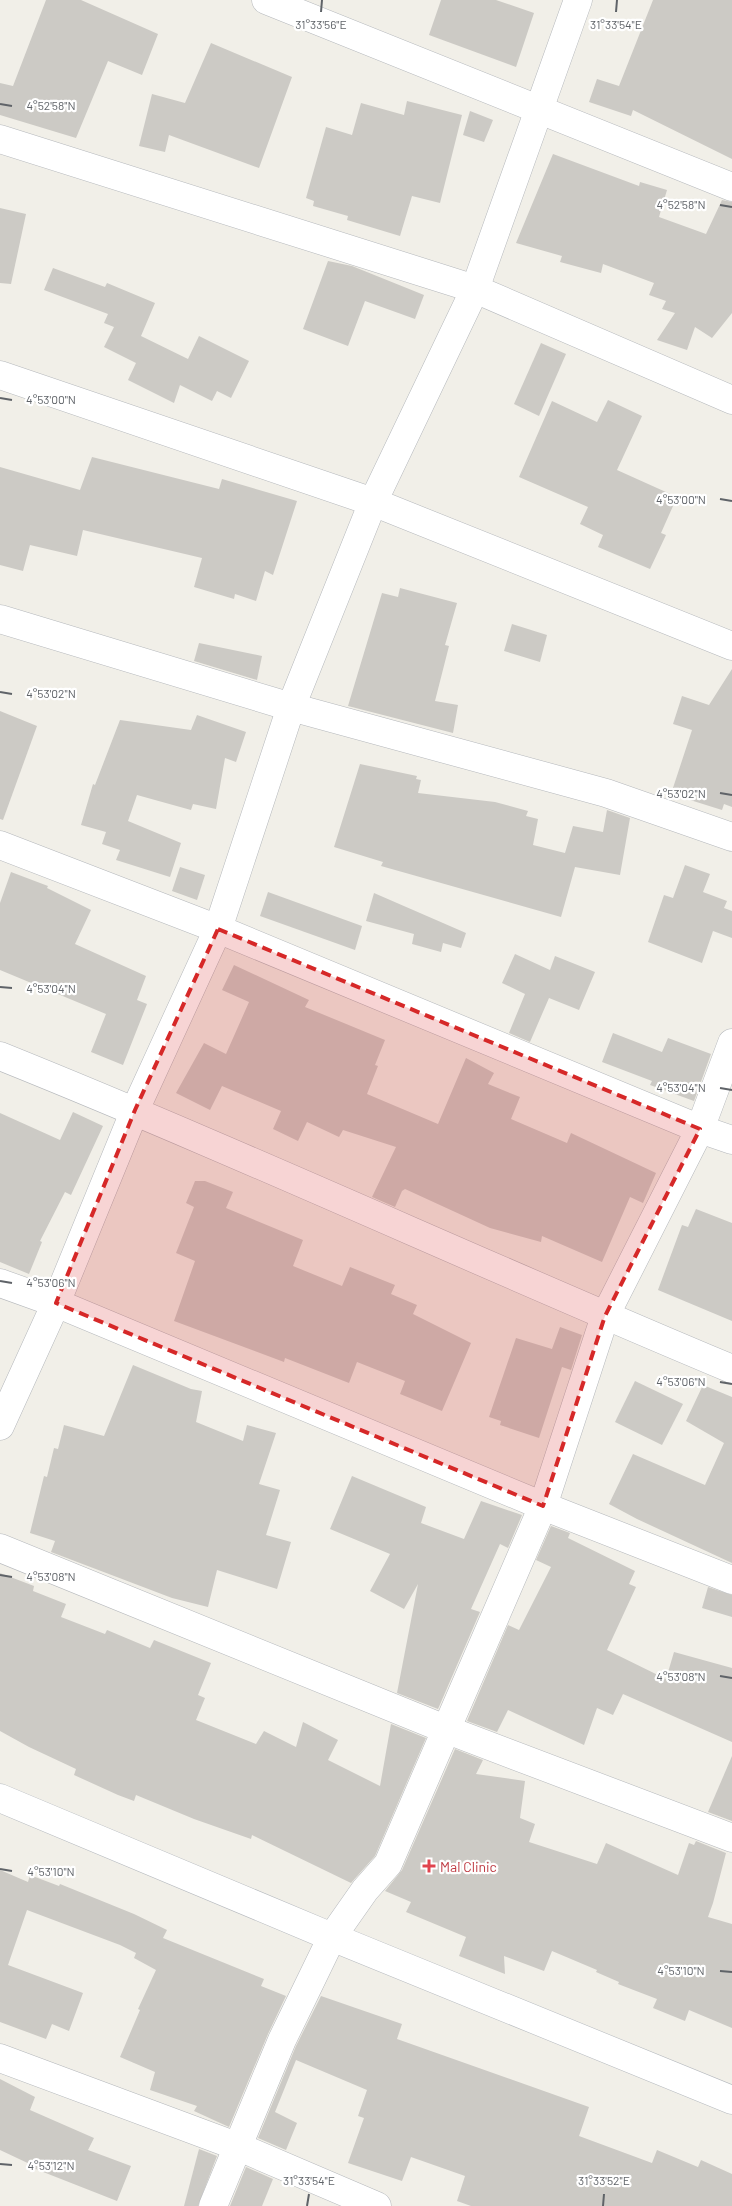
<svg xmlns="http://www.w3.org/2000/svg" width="732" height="2206" font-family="Barlow,sans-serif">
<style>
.building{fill:#cccac5}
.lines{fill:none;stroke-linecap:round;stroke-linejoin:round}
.street-casing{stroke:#b5b8bc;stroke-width:29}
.secondary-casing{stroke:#b6babf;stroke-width:29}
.street{stroke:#fff;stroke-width:28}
.secondary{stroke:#fff;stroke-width:28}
.marked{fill:#d62828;fill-opacity:0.2;stroke:#d62828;stroke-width:4;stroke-dasharray:10 6;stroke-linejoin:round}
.ticks{fill:none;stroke:#5f6368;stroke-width:2}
.health-dot{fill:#e0444e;stroke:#fff;stroke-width:2}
.labels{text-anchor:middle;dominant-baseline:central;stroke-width:4.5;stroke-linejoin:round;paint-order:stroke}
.health-label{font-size:14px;fill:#be3a42;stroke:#fff;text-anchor:start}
.ticks-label{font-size:12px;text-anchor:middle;fill:#5f6368;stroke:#fff;stroke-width:4.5;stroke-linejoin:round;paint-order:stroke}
</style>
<rect width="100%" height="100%" fill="#f1efe8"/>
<!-- building -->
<g class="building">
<polygon points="46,0 81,0 158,34 142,75 108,61 76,138 0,115 0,83 13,86"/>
<polygon points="441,0 496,0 534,13 516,67 429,35"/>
<polygon points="653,0 732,0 732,159 633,110 631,116 589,102 597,79 619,86"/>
<polygon points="211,43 292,77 259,168 169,135 165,152 139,146 152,94 185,103"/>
<polygon points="407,101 462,115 440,203 412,196 400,236 347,220 348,216 313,206 314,201 306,198 326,127 352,135 361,103 404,115"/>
<polygon points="470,111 493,120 484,142 463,135"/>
<polygon points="553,154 639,186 640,182 667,190 659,217 706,234 722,200 732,202 732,313 712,338 695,327 687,350 657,340 675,313 662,309 666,301 649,295 654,283 603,264 601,273 560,262 562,256 516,243"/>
<polygon points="0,208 26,214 11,284 0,283"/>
<polygon points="328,261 352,266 424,295 415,319 365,301 348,346 303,329"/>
<polygon points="53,268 105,287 107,283 155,303 141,336 188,359 199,336 249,361 231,398 217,391 212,401 180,385 174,403 128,380 136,363 104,347 114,327 104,323 108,314 44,290"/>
<polygon points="541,343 566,354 539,416 514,404"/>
<polygon points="608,400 642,416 617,470 677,497 661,533 666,535 650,569 598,547 603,535 580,524 588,507 519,477 552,401 597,422"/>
<polygon points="92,457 219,489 222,479 297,501 273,575 265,571 256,601 235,594 234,599 194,587 202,558 83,530 77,556 30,545 23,571 0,565 0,467 80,490"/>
<polygon points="400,588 457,603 445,645 449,646 435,701 458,705 453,733 348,706 382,593 398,597"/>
<polygon points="512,624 547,635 540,662 504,651"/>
<polygon points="199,643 262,656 257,680 194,661"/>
<polygon points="732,669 732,807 724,804 722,810 671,794 692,730 673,724 682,696 709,705"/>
<polygon points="0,711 37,726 3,820 0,819"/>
<polygon points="197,715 246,732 236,762 225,758 216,809 193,804 191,810 137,795 128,821 181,843 170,877 116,860 120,850 102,844 106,832 81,825 93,784 95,785 120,720 191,730"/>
<polygon points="360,764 417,776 416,779 421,780 418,793 495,802 528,811 526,816 538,819 533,845 565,853 573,826 603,832 607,810 630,818 620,875 575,867 561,917 381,866 383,862 334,847"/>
<polygon points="685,865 710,874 703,892 727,901 724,908 732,911 732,938 713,931 702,963 648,942 664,895 673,898"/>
<polygon points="180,867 205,875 197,900 172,891"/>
<polygon points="11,872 48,886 47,888 91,910 75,944 146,976 137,1000 147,1004 123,1065 91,1052 106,1014 0,970 0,903"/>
<polygon points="268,892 362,926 355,950 260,916"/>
<polygon points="374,893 466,933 461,948 443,943 441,952 412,944 414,934 366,921"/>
<polygon points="515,954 550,970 555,956 595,972 579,1010 549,998 530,1042 509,1033 525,994 502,983"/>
<polygon points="234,965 309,1000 305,1007 385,1040 375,1065 378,1066 367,1094 438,1124 466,1058 494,1073 488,1084 520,1097 511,1119 567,1143 571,1133 656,1173 643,1203 630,1197 602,1262 542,1236 541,1242 490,1228 405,1189 402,1191 395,1207 372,1197 396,1147 343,1130 339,1137 307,1122 298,1141 273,1129 281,1111 222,1086 210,1110 176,1093 204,1043 226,1054 249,1002 222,990"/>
<polygon points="613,1033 662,1052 668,1038 711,1054 694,1101 650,1085 652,1081 602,1062"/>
<polygon points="73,1112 103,1126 71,1195 65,1192 40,1241 42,1242 29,1274 0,1262 0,1113 60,1140"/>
<polygon points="195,1181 205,1181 233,1192 226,1208 303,1240 293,1266 342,1286 350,1267 395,1285 391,1294 417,1305 413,1314 471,1343 442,1411 400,1394 405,1381 357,1362 349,1383 285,1358 284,1362 174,1321 195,1261 176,1253 194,1207 186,1203"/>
<polygon points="696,1209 732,1223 732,1321 658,1290 682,1225 688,1227"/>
<polygon points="560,1327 582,1335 571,1370 562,1367 539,1438 500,1425 501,1421 489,1417 516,1338 552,1349"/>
<polygon points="133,1365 191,1389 202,1391 196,1422 243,1441 247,1425 276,1433 259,1484 280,1490 266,1535 291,1542 277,1589 217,1570 208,1607 172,1598 51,1552 55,1541 30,1533 44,1476 47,1477 54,1448 58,1449 64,1425 104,1436"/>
<polygon points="635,1381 683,1404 662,1445 615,1422"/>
<polygon points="703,1385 732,1397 732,1563 637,1519 609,1504 633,1454 705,1485 724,1443 686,1421"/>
<polygon points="352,1476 426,1507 421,1523 464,1539 481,1501 522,1515 508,1548 500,1544 471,1609 480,1612 438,1709 397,1693 418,1584 404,1609 370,1591 390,1554 330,1529"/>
<polygon points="551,1526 570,1533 568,1538 635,1571 629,1584 636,1587 607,1650 666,1679 674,1652 732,1668 732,1742 623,1694 613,1715 597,1708 584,1745 508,1710 497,1732 467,1721 508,1625 519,1630 551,1567 536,1560"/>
<polygon points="0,1573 34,1586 33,1591 66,1604 61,1617 105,1634 107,1630 150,1648 154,1640 211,1663 198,1695 205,1698 196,1720 256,1744 264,1731 296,1747 303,1722 338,1740 328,1760 380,1786 391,1724 426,1738 375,1856 351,1883 252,1835 251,1839 194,1819 136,1795 134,1801 118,1795 74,1775 76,1769 29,1747 0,1731"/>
<polygon points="708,1587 732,1595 732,1617 702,1608"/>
<polygon points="455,1749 483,1760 476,1774 525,1781 520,1818 535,1824 529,1842 597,1864 606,1843 678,1875 689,1843 694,1845 696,1841 726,1853 713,1903 708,1917 732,1924 732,2028 689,2010 685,2021 653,2008 657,1999 618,1984 619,1982 596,1972 597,1970 552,1951 544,1971 504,1956 505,1974 459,1956 466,1937 406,1912 411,1902 385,1891 402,1870"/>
<polygon points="732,1756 732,1821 708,1812"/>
<polygon points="0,1870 28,1882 30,1875 59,1886 60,1884 134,1914 167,1930 163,1938 264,1979 261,1986 286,1996 268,2034 229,2127 194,2111 197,2106 150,2090 155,2072 120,2057 140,2010 138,2009 156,1970 134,1958 136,1953 120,1945 27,1910 8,1965 83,1993 69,2031 52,2024 46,2039 0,2022"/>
<polygon points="321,1996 402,2024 397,2039 589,2107 579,2136 652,2163 657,2150 698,2167 701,2160 732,2174 732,2206 471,2206 457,2201 465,2176 411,2157 402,2181 348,2163 364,2118 358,2116 367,2090 296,2060 275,2112 297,2123 286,2150 258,2138 296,2046"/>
<polygon points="0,2079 35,2097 30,2110 94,2138 88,2150 131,2166 117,2201 33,2168 34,2166 0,2150"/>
<polygon points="199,2149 217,2156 198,2206 184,2206"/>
<polygon points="246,2167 273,2179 262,2206 230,2206"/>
</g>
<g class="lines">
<!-- street casing -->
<g class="street-casing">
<g id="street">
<polyline points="266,0 732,187"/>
<polyline points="0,139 475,289 732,400"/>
<polyline points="0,375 373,502 732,646"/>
<polyline points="0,619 291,707 606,793 732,837"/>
<polyline points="0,845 218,929 700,1129 732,1140"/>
<path d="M0,1056C246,1155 487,1267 732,1369"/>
<polyline points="0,1283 56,1303 543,1506 732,1580"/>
<polyline points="0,1426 56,1303 135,1110 218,929 291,707 373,502 475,289 578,0"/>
<polyline points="0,1548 445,1729 732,1838"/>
<polyline points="0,2058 239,2147 377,2206"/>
<polyline points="213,2206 282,2040 332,1937 365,1890 388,1864 543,1506 605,1316 700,1129 732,1043"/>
</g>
</g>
<!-- secondary casing -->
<g class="secondary-casing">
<polyline id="secondary" points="0,1798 332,1937 732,2100"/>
</g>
<!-- street -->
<use href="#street" class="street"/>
<!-- secondary -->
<use href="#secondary" class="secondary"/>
</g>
<!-- marked area -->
<path class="marked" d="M218,929L700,1129L605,1316L543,1506L56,1303L135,1110Z"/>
<!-- ticks -->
<path class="ticks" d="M321,12L322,0M616,12L617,0M0,104L12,106M720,205L732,207M0,398L12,400M720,499L732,501M0,692L12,694M720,793L732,795M0,987L12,988M720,1088L732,1090M0,1281L12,1283M720,1382L732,1384M0,1575L12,1577M720,1676L732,1678M0,1869L12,1871M720,1971L732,1972M0,2164L12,2165M307,2206L309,2194M603,2206L604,2194"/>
<!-- markers -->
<path class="health-dot" d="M426.5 1858.5h5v5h5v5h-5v5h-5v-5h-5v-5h5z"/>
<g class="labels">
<!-- health labels -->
<g class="health-label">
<text x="440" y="1866">Mal Clinic</text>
</g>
</g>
<g class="ticks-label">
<text x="321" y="29">31°33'56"E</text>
<text x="616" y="29">31°33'54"E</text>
<text x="51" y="110">4°52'58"N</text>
<text x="681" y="209">4°52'58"N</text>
<text x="51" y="404">4°53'00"N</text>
<text x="681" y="504">4°53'00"N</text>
<text x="51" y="698">4°53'02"N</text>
<text x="681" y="798">4°53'02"N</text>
<text x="51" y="993">4°53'04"N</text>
<text x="681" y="1092">4°53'04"N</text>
<text x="51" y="1287">4°53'06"N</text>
<text x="681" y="1386">4°53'06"N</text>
<text x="51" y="1581">4°53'08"N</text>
<text x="681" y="1681">4°53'08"N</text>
<text x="51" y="1876">4°53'10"N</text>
<text x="681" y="1975">4°53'10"N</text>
<text x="51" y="2170">4°53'12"N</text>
<text x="309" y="2185">31°33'54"E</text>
<text x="604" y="2185">31°33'52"E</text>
</g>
</svg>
